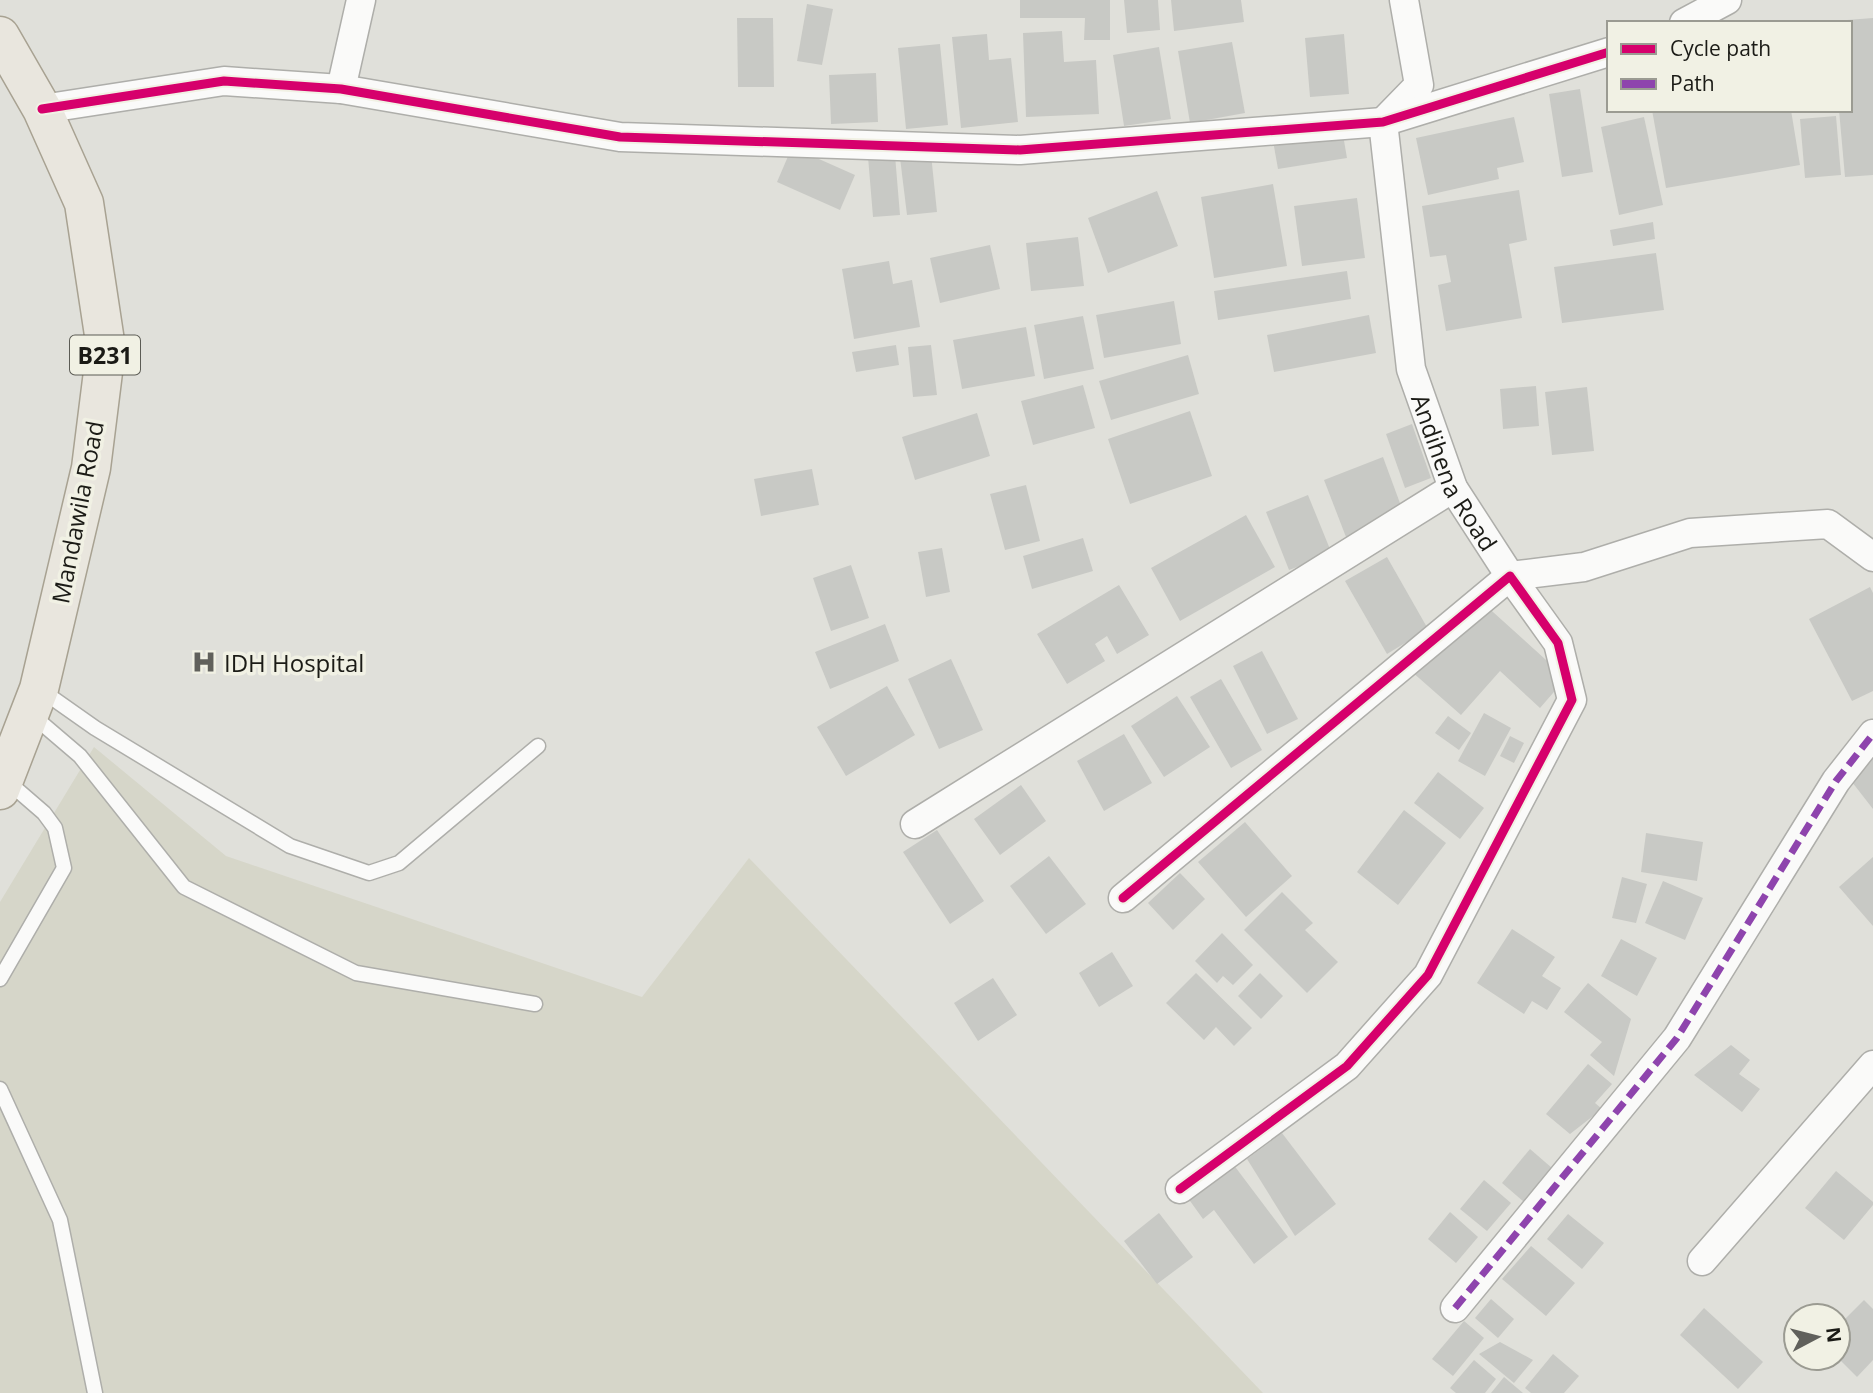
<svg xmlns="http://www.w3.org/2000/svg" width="1873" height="1393" font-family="'Open Sans',sans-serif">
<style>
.built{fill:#d6d6c9}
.building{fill:#c8c9c5}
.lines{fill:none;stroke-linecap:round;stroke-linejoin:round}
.service-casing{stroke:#aeaeaa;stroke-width:17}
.minor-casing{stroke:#aeaeaa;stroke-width:31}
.primary-casing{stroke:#a8a292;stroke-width:41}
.service{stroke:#fafaf9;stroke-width:14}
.minor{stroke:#fafaf9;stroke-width:28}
.primary{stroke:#e9e6de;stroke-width:38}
.quiet{stroke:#8e44ad;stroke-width:7;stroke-dasharray:14 7;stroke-linecap:butt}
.cycleway-casing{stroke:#f1f1e4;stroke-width:13}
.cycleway{stroke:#d6006c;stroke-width:9}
.labels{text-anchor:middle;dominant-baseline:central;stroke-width:7;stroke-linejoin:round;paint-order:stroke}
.shield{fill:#f1f1e4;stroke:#5b5b54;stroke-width:2}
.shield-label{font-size:23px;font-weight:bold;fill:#1b1b16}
.street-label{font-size:24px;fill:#1b1b16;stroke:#f1f1e4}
.poi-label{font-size:24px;fill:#1b1b16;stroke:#f1f1e4;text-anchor:start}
</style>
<rect width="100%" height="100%" fill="#e0e0da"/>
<!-- built -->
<polygon class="built" points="94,747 226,856 642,997 749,858 1263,1393 0,1393 0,902"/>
<!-- building -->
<g class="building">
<polygon points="1020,0 1110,0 1110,40 1084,40 1085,18 1020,18"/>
<polygon points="1124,0 1158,0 1160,30 1127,33"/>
<polygon points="1171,0 1241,0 1244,22 1174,31"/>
<polygon points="807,4 833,9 822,65 797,61"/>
<polygon points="737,18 773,18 774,87 738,87"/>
<polygon points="1873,18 1873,175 1845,177 1839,110 1850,110 1850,23 1834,23 1834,21"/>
<polygon points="1062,31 1064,62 1096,60 1099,114 1026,117 1023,33"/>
<polygon points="987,34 989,60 1011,58 1018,122 961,128 952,37"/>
<polygon points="1344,34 1349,94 1310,97 1305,38"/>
<polygon points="1232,42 1245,113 1190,123 1178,51"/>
<polygon points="940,44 948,125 906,129 898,48"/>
<polygon points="1159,47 1171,119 1124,126 1113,55"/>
<polygon points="876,73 878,122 831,124 829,75"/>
<polygon points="1580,89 1593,172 1562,177 1549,94"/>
<polygon points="1652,110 1791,110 1800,165 1666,188"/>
<polygon points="1836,116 1841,175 1805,178 1800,119"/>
<polygon points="1514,117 1524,162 1497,168 1499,179 1428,195 1416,138"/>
<polygon points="1644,117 1663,205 1619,215 1601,127"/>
<polygon points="1342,129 1347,158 1278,169 1273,141"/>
<polygon points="792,147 855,175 840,210 777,182"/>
<polygon points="931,154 937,212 907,215 900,158"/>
<polygon points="895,155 900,215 873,217 868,157"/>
<polygon points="1273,184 1287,266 1214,278 1201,197"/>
<polygon points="1519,190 1527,240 1509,244 1522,318 1446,331 1438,285 1451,282 1446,255 1430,257 1422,206"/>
<polygon points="1157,191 1178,246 1108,273 1088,218"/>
<polygon points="1357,198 1365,258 1302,266 1294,206"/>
<polygon points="1653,222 1655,239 1613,246 1610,230"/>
<polygon points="1078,237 1084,286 1031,291 1026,243"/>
<polygon points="990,245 1000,289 940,303 930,258"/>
<polygon points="1656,253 1664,310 1562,323 1554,267"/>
<polygon points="889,261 893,284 912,280 920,327 854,339 842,269"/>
<polygon points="1347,271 1351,299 1218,320 1214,291"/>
<polygon points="1174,301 1181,344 1104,358 1096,315"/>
<polygon points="1369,315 1376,353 1274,372 1267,335"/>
<polygon points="1083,316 1094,369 1044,379 1034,325"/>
<polygon points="1026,327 1035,376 962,389 953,340"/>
<polygon points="896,345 899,365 856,372 852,352"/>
<polygon points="931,345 937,395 913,397 908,347"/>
<polygon points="1188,355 1199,394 1111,420 1099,381"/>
<polygon points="1083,385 1095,428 1033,445 1021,401"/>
<polygon points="1536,386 1539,426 1503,429 1500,389"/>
<polygon points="1587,387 1594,451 1552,455 1545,392"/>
<polygon points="1190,411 1212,476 1130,504 1108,439"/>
<polygon points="977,413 990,456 915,480 902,437"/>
<polygon points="1412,424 1431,478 1405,488 1386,434"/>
<polygon points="1383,457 1404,514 1346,537 1324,480"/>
<polygon points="812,469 819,505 761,516 754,479"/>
<polygon points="1026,485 1040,541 1005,550 990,494"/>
<polygon points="1308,495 1332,554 1289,570 1266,512"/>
<polygon points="1246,515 1275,567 1180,621 1151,568"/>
<polygon points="1083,538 1093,571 1032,589 1023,556"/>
<polygon points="942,548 950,592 926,597 918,552"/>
<polygon points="1387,557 1428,629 1387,654 1345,581"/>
<polygon points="851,565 869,618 831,631 813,578"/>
<polygon points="1119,585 1149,635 1117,654 1107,636 1095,644 1105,661 1067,684 1037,634"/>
<polygon points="1870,587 1873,593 1873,691 1852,701 1809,619"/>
<polygon points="1483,603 1566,678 1540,708 1500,671 1461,715 1411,671"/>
<polygon points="885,624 899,661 830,689 815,652"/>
<polygon points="1262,651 1298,719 1267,734 1233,666"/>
<polygon points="951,659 983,730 939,749 908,679"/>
<polygon points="1221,679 1262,750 1231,768 1190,697"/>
<polygon points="887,686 915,735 846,776 817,727"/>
<polygon points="1177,696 1210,747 1164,777 1131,726"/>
<polygon points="1484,713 1511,728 1485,776 1458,761"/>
<polygon points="1448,716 1471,733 1459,750 1435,733"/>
<polygon points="1124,734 1152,783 1104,811 1077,761"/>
<polygon points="1510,736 1524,743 1514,763 1500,756"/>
<polygon points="1873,751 1873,809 1845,773"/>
<polygon points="1438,772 1484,808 1460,839 1414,803"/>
<polygon points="1021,785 1046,821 1000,855 974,819"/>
<polygon points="1404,810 1446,843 1398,905 1357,872"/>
<polygon points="1245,822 1292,876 1246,917 1198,862"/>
<polygon points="937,830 984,901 950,924 903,852"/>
<polygon points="1646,833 1703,842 1697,881 1641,872"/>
<polygon points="1049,856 1086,904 1046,934 1010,886"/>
<polygon points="1873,857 1873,926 1839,887"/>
<polygon points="1180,873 1205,899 1173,930 1148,903"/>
<polygon points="1622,877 1647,884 1636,923 1612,918"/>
<polygon points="1663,881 1703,898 1685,940 1645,923"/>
<polygon points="1282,892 1313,923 1305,930 1338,962 1307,993 1244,930"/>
<polygon points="1512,929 1555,957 1542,976 1561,988 1547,1010 1532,1001 1524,1014 1477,983"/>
<polygon points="1222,933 1253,965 1233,985 1223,976 1217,983 1195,961"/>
<polygon points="1621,939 1657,958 1637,996 1601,976"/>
<polygon points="1112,952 1133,986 1099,1007 1079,973"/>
<polygon points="1196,973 1252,1028 1234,1046 1216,1027 1204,1040 1166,1003"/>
<polygon points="1260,973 1283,996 1261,1019 1238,996"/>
<polygon points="993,978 1017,1015 978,1041 954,1003"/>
<polygon points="1588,983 1631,1019 1614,1076 1590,1055 1602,1042 1564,1012"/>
<polygon points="1731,1045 1750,1060 1739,1074 1760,1089 1742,1112 1694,1075"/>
<polygon points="1588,1064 1612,1084 1595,1103 1602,1109 1570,1134 1546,1114"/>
<polygon points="1282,1133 1336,1204 1295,1236 1247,1159"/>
<polygon points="1530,1149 1552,1168 1524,1202 1502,1183"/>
<polygon points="1230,1160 1288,1237 1254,1264 1214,1210 1203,1219 1185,1194"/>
<polygon points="1836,1171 1873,1202 1873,1205 1844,1240 1805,1208"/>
<polygon points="1484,1180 1511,1203 1487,1231 1460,1209"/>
<polygon points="1450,1212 1478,1237 1456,1263 1428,1239"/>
<polygon points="1159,1213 1193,1257 1157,1284 1124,1241"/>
<polygon points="1568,1214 1604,1243 1582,1269 1547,1239"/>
<polygon points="1531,1246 1575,1283 1546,1316 1502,1279"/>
<polygon points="1491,1299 1514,1319 1498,1338 1475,1318"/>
<polygon points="1864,1300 1873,1309 1873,1360 1857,1377 1838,1358 1838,1326"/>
<polygon points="1704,1308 1763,1362 1738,1389 1680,1335"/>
<polygon points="1464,1321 1484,1338 1453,1376 1432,1359"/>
<polygon points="1500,1342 1533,1360 1514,1383 1479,1354"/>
<polygon points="1553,1354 1579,1376 1564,1393 1531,1393 1525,1388"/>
<polygon points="1474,1360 1496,1379 1485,1393 1456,1393 1450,1388"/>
<polygon points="1504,1377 1523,1393 1491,1393"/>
</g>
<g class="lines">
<!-- service casing -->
<g class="service-casing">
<g id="service">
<polyline points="41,690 95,728 290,846 369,873 399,863 538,746"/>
<polyline points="32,715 80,756 184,887 356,973 535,1004"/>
<polyline points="0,979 64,868 55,828 44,813 7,781"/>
<polyline points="0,1089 60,1220 95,1393"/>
</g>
</g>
<!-- minor casing -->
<g class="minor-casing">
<g id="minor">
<path id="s1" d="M1404,0L1419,85L1383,122L1411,369L1453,488L1510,576L1584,567L1690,533L1828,524L1873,557"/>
<polyline points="1684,23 1727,0"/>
<polyline points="341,89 361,0"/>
<polyline points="42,109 224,81 341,89 620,137 1020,150 1383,122 1609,52"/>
<polyline points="915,824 1453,488"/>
<polyline points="1123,898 1510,576 1558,643 1572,700 1428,975 1347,1066 1180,1189"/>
<polyline points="1702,1261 1873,1065"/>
<polyline points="1455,1308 1677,1038 1836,781 1873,734"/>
</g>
</g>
<!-- primary casing -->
<g class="primary-casing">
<polyline id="primary" points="0,36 42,109 84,203 106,348 91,468 39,689 0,790"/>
</g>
<!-- service -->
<use href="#service" class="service"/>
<!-- minor -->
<use href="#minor" class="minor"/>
<!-- primary -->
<use href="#primary" class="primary"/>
<!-- quiet -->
<polyline class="quiet" points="1455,1308 1677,1038 1836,781 1873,734"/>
<!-- cycleway casing -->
<g class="cycleway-casing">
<g id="cycleway">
<polyline points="42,109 224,81 341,89 620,137 1020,150 1383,122 1609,52"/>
<polyline points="1123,898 1510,576 1558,643 1572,700 1428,975 1347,1066 1180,1189"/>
</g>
</g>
<!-- cycleway -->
<use href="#cycleway" class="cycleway"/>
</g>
<!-- icons -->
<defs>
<g id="hospital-bare" transform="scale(1.89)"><path d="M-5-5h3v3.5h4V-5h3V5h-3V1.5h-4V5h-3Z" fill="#60605b" stroke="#f1f1e4" stroke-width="2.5" paint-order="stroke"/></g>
</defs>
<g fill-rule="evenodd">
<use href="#hospital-bare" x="204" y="662"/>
</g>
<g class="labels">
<!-- shield labels -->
<rect class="shield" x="70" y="335.5" width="70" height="39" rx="5"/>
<g class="shield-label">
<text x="105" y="355">B231</text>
</g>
<!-- street labels -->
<g class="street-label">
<text stroke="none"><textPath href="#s1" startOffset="499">Andihena Road</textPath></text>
<text transform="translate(77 512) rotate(-79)">Mandawila Road</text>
</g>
<!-- poi labels -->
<g class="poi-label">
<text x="224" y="662">IDH Hospital</text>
</g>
</g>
<!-- legend -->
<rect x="1607" y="21" width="245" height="91" fill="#f1f1e4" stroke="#9b9b92" stroke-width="2"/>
<rect x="1621" y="44" width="35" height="10" fill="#d6006c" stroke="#9b9b92" stroke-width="2"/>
<text x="1670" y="56" font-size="21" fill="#1b1b16">Cycle path</text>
<rect x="1621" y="79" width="35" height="10" fill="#8e44ad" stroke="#9b9b92" stroke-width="2"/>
<text x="1670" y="91" font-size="21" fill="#1b1b16">Path</text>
<!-- north arrow -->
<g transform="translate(1817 1337) rotate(83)"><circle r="33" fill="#f1f1e4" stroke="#9b9b92" stroke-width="2"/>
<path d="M0-5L12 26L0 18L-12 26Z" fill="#60605b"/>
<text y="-10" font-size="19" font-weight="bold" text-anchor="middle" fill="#1b1b16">N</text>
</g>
</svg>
